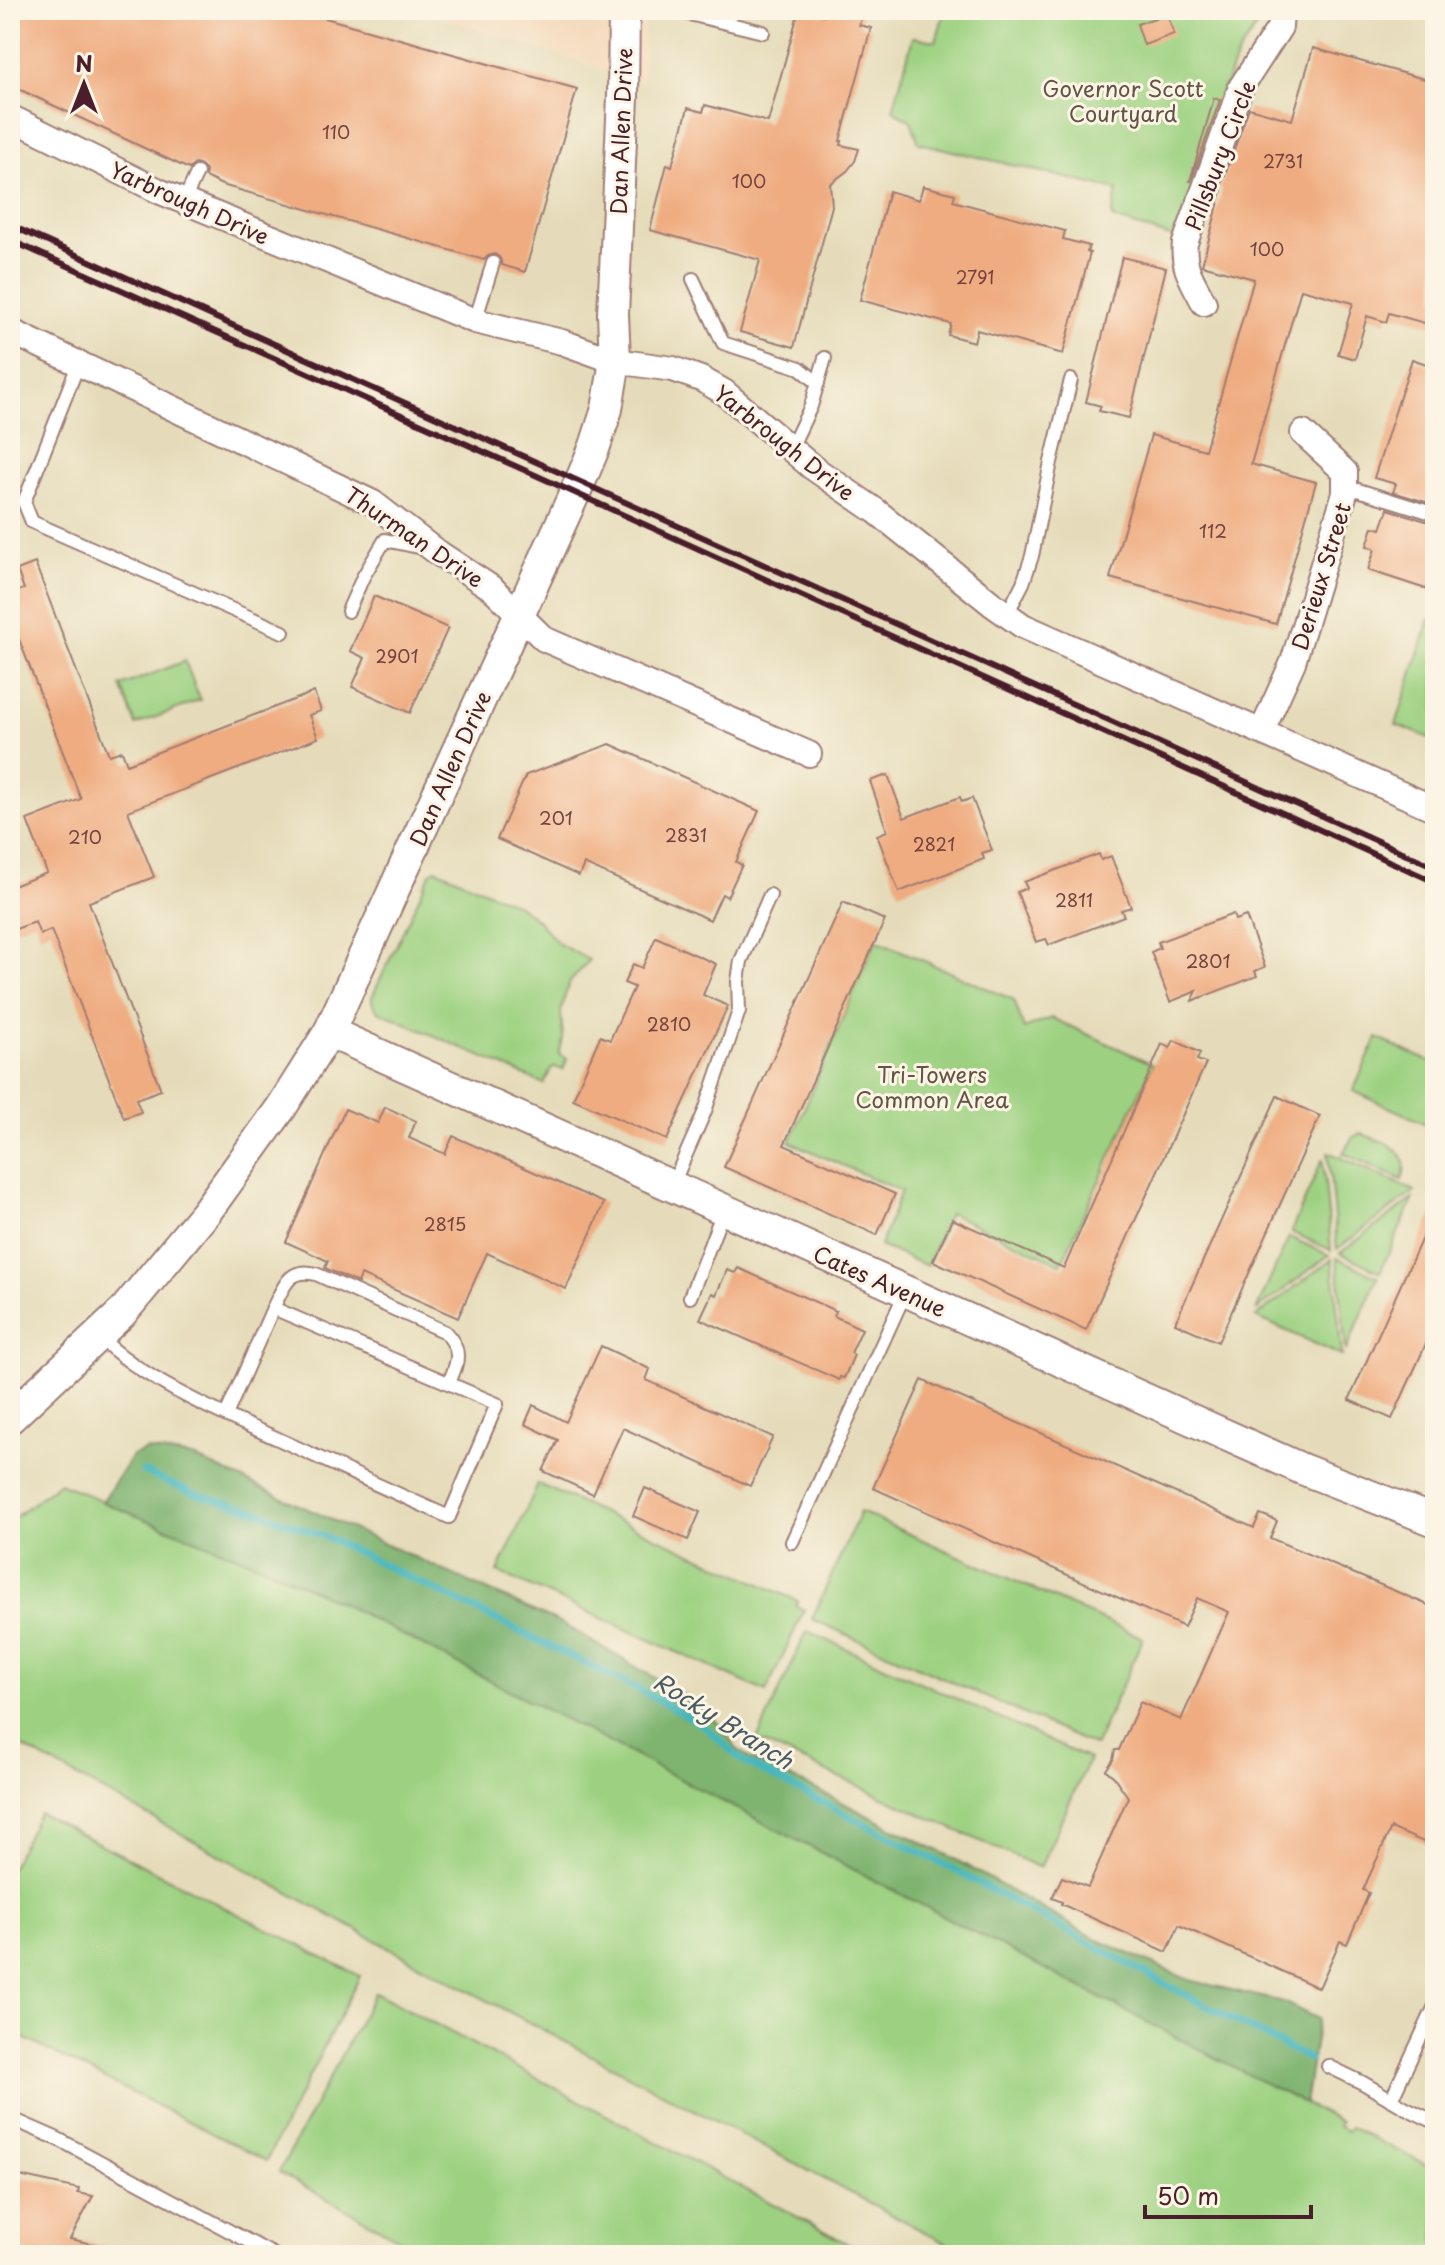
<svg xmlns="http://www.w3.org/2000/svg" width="1445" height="2265" font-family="'Playpen Sans',sans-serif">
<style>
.built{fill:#e5dbba}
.green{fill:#9dd181;stroke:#747856;stroke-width:2}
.forest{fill:#7eb36f;stroke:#64694d;stroke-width:2}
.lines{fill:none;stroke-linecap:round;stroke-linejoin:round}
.stream{stroke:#45b5bc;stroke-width:7}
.building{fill:#efac80}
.service-casing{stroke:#9f7d74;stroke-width:16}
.minor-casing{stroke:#9f7d74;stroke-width:28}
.tertiary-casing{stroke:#9f7d74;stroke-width:34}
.service{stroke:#fff;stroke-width:12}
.minor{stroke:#fff;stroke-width:24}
.tertiary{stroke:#fff;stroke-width:30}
.rail{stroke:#4a1f2b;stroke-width:6}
.labels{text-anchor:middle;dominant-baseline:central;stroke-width:6;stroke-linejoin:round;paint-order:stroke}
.number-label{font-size:18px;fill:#734240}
.park-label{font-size:22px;fill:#635445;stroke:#fcf5e5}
.street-label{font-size:22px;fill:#4a1f2b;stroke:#fcf5e5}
.water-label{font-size:24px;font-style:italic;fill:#485b65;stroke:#fcf5e5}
</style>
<rect width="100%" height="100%" fill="#fcf5e5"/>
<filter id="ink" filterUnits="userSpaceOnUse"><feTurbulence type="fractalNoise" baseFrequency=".0125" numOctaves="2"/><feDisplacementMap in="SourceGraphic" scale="16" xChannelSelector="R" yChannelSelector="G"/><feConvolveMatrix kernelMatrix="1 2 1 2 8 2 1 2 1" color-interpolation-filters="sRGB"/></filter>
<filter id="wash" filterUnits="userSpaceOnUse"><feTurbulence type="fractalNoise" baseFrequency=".006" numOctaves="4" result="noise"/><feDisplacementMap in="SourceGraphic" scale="32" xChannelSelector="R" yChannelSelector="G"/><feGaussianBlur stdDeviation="1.8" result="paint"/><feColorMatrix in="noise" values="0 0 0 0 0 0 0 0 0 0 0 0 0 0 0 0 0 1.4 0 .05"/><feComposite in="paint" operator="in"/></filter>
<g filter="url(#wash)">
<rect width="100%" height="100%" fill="#f4dbbe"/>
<!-- built -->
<polygon class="built" points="10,10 418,10 643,83 645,10 1435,10 1435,2255 10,2255"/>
<!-- green -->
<g class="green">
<polygon points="945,10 1243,10 1264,16 1238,54 1222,92 1177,239 1112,218 1117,190 919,143 911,121 893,110 913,37 936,41"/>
<polygon points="1430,619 1435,621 1435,740 1396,725"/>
<polygon points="185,661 200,700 136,725 121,686"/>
<polygon points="436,869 518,905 536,919 559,944 589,960 570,982 565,995 561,1012 563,1039 559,1054 567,1059 563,1070 555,1067 551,1069 544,1084 378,1011 372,1002 372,997 431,872"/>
<polygon points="876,940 1014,1000 1024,1029 1052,1018 1153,1064 1061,1264 949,1213 927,1266 880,1246 901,1191 790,1142"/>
<polygon points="1377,1038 1435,1064 1435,1128 1353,1091"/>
<path d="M1359,1134C1368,1135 1376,1139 1385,1143C1402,1151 1409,1160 1402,1180L1343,1153L1352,1138Z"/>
<polygon points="1328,1152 1415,1191 1337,1249"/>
<polygon points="1323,1158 1331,1250 1291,1232"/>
<polygon points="1414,1198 1380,1272 1340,1253"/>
<polygon points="1289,1237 1329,1255 1256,1311"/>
<polygon points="1337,1258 1378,1277 1346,1351"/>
<polygon points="1332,1259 1342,1356 1256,1317"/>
<polygon points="59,1483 274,1571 341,1603 1340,2122 1338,2126 1347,2131 1350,2127 1435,2169 1435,2255 968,2255 428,1969 10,1740 10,1521"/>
<polygon points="538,1484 798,1601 796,1606 804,1610 766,1692 498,1572"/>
<polygon points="860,1512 1143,1638 1095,1746 812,1619"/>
<polygon points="807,1631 1089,1759 1040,1868 757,1740"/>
<polygon points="39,1813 360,1976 266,2161 10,2031 10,1869"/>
<polygon points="375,1992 869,2255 428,2255 279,2172"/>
</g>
<!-- forest -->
<polygon class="forest" points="147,1450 193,1457 562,1624 699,1704 721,1726 736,1748 750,1759 821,1792 949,1856 1096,1939 1189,1980 1283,2002 1318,2019 1305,2104 341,1603 274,1571 102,1502 132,1456"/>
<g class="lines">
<!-- stream -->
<polyline class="stream" points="143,1472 193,1493 253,1510 326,1537 648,1694 704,1726 744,1762 949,1867 1178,1991 1309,2059"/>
</g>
<g id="blocks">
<!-- building -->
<g class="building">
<polygon points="10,10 297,10 577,89 525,272 502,265 500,258 495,254 488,256 484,260 222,185 205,177 206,171 201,165 195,164 189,169 10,85"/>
<polygon points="799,10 824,15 826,10 842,10 862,15 859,25 871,28 840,141 842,141 841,145 859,149 855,161 847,171 830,184 832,206 794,347 740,332 760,260 650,230 667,164 672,166 688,108 703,112 705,105 768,122"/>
<polygon points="1167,14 1174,34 1144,45 1137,24"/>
<polygon points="1313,48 1435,82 1435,326 1389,313 1386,322 1367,316 1355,359 1338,354 1353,303 1301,289 1251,464 1316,482 1276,624 1110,578 1151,435 1205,450 1254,279 1202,265 1222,190 1220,189 1249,108 1292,120"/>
<polygon points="1214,98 1220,100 1191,181 1190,181"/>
<polygon points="923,186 955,194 953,201 1065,231 1063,239 1089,246 1087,252 1090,253 1063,354 977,330 974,342 948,335 951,324 860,300 889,191 919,200"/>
<polygon points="1122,257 1166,268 1129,418 1099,411 1101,406 1086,402"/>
<polygon points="1412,359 1435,367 1435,493 1432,504 1393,492 1396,484 1374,478"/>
<polygon points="1388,509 1435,524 1435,592 1368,570 1375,549 1367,546 1373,527 1381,529"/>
<polygon points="35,563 109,755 122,751 127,764 314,692 321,711 309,715 318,738 128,811 154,877 89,902 161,1090 136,1099 141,1112 124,1118 51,930 40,935 35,922 10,931 10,887 47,873 27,820 81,799 10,616 10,594 24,589 17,570"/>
<polygon points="374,596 448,628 410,713 352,687 365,658 350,651"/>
<polygon points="610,744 759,811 736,862 742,865 727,897 722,894 710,920 584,864 579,876 497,839 526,775"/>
<polygon points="888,775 904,818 960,797 962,802 972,798 992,850 982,853 984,859 899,892 877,835 887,831 870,781"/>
<polygon points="1099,854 1101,860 1111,856 1131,907 1121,910 1124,916 1049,945 1046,939 1036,942 1017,892 1027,888 1024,882"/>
<polygon points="843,902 885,920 784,1145 895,1194 877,1235 724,1167"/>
<polygon points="1233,914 1235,920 1246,916 1265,967 1255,971 1257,976 1192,1001 1197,991 1170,1002 1151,952 1160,948 1158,942"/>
<polygon points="656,937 716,964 703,995 728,1006 667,1140 573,1099 600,1036 610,1040 634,987 624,983 633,964 642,968"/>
<polygon points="1174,1040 1200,1053 1197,1060 1206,1063 1086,1330 933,1261 952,1219 1064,1268 1162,1044 1170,1048"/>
<polygon points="1277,1096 1320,1116 1218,1342 1175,1323"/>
<polygon points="385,1107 416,1121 409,1138 445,1154 453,1136 604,1203 566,1289 487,1253 458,1318 361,1275 358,1283 325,1268 328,1261 286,1242 345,1109 378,1123"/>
<polygon points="1435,1209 1435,1324 1392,1419 1349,1400"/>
<polygon points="738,1268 836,1311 834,1316 862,1329 851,1353 854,1355 844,1378 840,1377 839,1380 700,1319 712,1293 716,1295 727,1270 735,1273"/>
<polygon points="601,1346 650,1369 646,1380 773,1437 750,1486 623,1428 593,1494 543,1471 558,1440 525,1424 533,1405 566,1422"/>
<polygon points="922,1380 1254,1528 1260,1514 1268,1517 1277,1521 1270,1538 1435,1608 1435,1847 1391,1828 1363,1890 1369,1893 1347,1944 1340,1941 1319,1988 1179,1925 1167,1952 1061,1904 1062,1902 1052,1898 1062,1877 1088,1887 1128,1797 1114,1777 1106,1770 1113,1760 1115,1750 1119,1750 1140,1702 1181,1720 1229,1612 1197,1598 1184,1627 873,1488"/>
<polygon points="645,1488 700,1512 688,1540 633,1516"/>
<polygon points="10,2174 79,2189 78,2193 93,2196 70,2239 107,2247 107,2255 28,2255 10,2251"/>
</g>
</g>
</g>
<g filter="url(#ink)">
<use href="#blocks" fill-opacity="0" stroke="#9f7d74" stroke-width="2"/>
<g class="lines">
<!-- service casing -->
<g class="service-casing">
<g id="service">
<polyline points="673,10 763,32"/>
<polyline points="184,201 197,173"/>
<polyline points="693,279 723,343 800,368 818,383"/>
<polyline points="475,321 493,263"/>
<polyline points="78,365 24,502 32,522 283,632"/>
<polyline points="791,448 811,406 825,358"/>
<polyline points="1345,493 1358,490 1435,514"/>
<polyline points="348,611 363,577 385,540 423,548"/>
<polyline points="1007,614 1023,583 1032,556 1051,462 1071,380"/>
<polyline points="672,1186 705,1111 739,1011 738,981 741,961 770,895"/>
<polyline points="690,1297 724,1209"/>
<path d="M273,1308C284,1287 288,1267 316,1274L445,1332C463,1351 458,1361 449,1383"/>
<path d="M97,1335C148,1383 213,1410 276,1438C334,1465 391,1491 449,1517L497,1404L273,1308L226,1415"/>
<polyline points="792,1542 906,1291"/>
<polyline points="1328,2066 1363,2083 1406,2108 1435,2122"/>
<polyline points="1391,2100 1435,2006"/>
<polyline points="10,2118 58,2139 274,2255"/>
</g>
</g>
<!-- minor casing -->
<g class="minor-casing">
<g id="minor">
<polyline points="10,117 161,192 475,321 562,342 615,361 673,369 701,379 724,392 812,467 876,511 992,604 1023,626 1435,809"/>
<path d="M1204,303C1193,281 1182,268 1185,243L1241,87L1280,27L1281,10"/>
<polyline points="10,331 373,503 434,550 493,589 544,639 809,754"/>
<polyline points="1262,731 1293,662 1345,493 1345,472 1303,433"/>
</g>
</g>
<!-- tertiary casing -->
<g class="tertiary-casing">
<g id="tertiary">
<polyline points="329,1032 1199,1423 1302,1469 1435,1521"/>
<polyline points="10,1418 122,1313 206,1212 281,1108 329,1032 583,475 595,446 607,409 615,361 613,314 623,97 624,10"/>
</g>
</g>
<!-- service -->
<use href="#service" class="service"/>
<!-- minor -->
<use href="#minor" class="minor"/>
<!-- tertiary -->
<use href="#tertiary" class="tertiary"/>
<!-- rail -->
<g class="rail">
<polyline points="10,225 1435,867"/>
<polyline points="10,240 522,469 1435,882"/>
</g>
</g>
</g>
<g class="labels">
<!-- number labels -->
<g class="number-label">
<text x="336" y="131">110</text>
<text x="1283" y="160">2731</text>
<text x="749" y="180">100</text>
<text x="1267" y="248">100</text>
<text x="975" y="276">2791</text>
<text x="1213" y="530">112</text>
<text x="397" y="655">2901</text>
<text x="556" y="817">201</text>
<text x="686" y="834">2831</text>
<text x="85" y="836">210</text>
<text x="934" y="843">2821</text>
<text x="1074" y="899">2811</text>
<text x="1208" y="960">2801</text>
<text x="669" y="1023">2810</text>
<text x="445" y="1223">2815</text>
</g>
<!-- park labels -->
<g class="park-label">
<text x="1123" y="87">Governor Scott<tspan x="1123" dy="25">Courtyard</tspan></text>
<text x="932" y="1073">Tri-Towers<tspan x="932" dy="25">Common Area</tspan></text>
</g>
<!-- street labels -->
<g class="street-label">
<text transform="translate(620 131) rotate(-88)">Dan Allen Drive</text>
<text transform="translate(1219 155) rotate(-69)">Pillsbury Circle</text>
<text transform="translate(190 202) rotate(24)">Yarbrough Drive</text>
<text transform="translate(785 442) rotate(38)">Yarbrough Drive</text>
<text transform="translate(415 536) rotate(34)">Thurman Drive</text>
<text transform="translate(1320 576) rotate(-73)">Derieux Street</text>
<text transform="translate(449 768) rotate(-66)">Dan Allen Drive</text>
<text transform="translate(880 1280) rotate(24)">Cates Avenue</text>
</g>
<!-- water labels -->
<g class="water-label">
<text transform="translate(724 1720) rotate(32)">Rocky Branch</text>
</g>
</g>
<!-- margin -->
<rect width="1445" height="2265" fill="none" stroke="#fcf5e5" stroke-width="40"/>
<!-- north arrow -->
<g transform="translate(84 84)" stroke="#fcf5e5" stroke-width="6" paint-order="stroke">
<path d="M0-6L14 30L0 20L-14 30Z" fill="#4a1f2b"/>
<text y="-12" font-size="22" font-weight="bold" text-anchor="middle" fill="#4a1f2b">N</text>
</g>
<!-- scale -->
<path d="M1145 2205v12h166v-12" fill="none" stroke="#4a1f2b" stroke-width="4"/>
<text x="1157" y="2205" font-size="24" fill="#4a1f2b" stroke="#fcf5e5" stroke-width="6" paint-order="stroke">50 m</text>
</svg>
